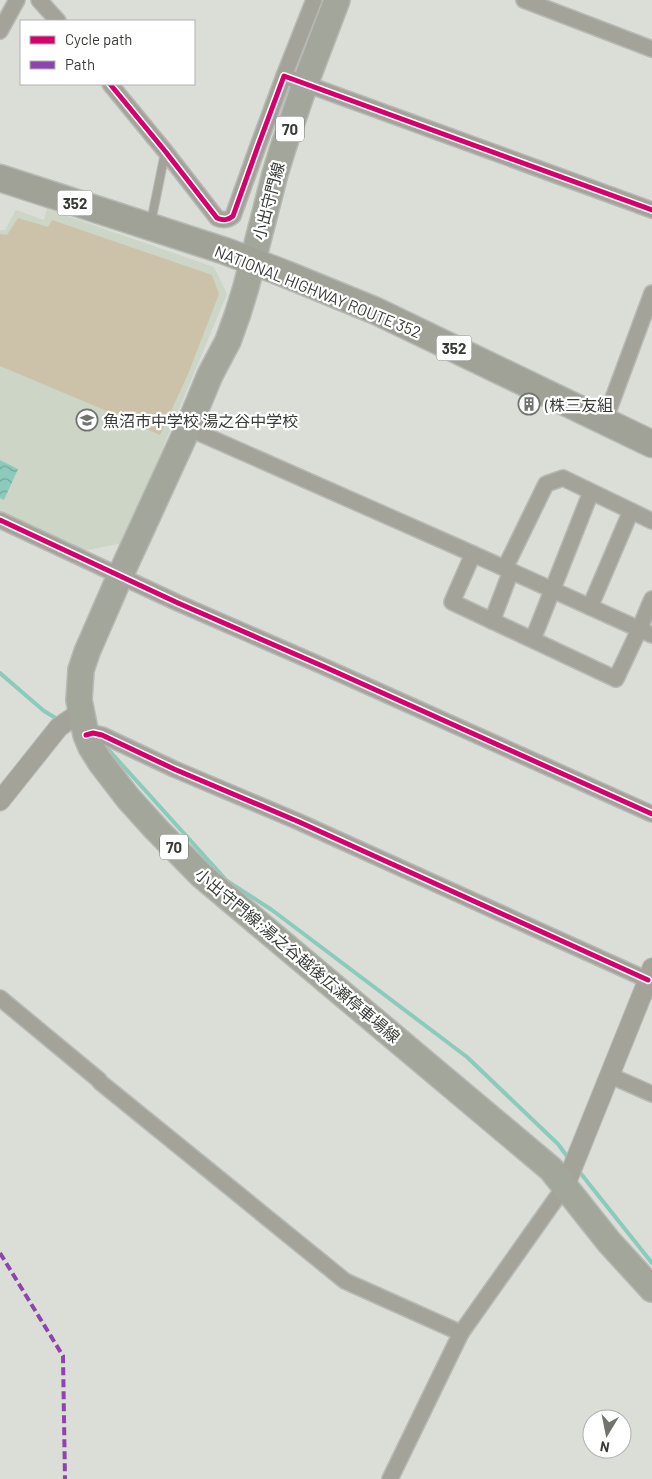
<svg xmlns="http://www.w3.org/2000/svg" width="652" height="1479" font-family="Barlow,'Noto Sans JP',sans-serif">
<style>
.built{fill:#cdd5c7}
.green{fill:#cbc2a9}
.water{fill:url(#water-waves)}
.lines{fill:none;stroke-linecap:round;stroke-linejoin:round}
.stream{stroke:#8ccabc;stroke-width:4}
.service-casing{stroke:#b6b9b4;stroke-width:10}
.minor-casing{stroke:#b6b9b4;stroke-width:18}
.tertiary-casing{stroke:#b6b9b4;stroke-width:21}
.primary-casing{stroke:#b6b9b4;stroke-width:28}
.trunk-casing{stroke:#b6b9b4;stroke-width:29}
.service{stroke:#a3a39a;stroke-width:8}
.minor{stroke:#a3a39a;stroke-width:15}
.tertiary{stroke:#a3a39a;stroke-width:19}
.primary{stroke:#a3a69b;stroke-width:25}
.trunk{stroke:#a0a297;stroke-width:26}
.quiet{stroke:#8e44ad;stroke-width:4;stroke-dasharray:8 4;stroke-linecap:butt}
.cycleway-casing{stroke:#fff;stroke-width:8}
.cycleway{stroke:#d6006c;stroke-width:5}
.labels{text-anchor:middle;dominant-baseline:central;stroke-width:4.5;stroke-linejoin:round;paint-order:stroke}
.shield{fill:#fff;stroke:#747672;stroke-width:1}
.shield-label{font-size:15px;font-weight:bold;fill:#383b36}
.street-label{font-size:16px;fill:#383b36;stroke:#fff}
.poi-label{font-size:16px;fill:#383b36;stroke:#fff;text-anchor:start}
</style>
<defs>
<pattern id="water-waves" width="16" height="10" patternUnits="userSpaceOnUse" patternTransform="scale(1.25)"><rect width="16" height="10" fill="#8ccabc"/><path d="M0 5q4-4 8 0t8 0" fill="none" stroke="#73a59a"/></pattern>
</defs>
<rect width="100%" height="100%" fill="#daded7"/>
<!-- built -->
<polygon class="built" points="47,209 214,267 227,294 123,543 78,552 0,511 0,230 5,230 16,210 44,220"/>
<!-- green -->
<polygon class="green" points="18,218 48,227 52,220 212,275 219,294 188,374 160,435 121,417 0,366 0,234 7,235"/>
<!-- water -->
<polygon class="water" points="0,460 18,469 4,500 0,498"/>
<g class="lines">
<!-- stream -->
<g class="stream">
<polyline points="0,673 44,711 54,717"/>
<polyline points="106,747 227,881 272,910 467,1057 558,1144 569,1159"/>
<polyline points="578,1170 652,1263"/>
</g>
<!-- service casing -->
<g class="service-casing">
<polyline id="service" points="151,222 165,153"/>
</g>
<!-- minor casing -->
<g class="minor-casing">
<g id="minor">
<polyline points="39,0 58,21"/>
<polyline points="524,0 652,49"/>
<polyline points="0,31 17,0"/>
<polyline points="284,76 314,0"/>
<path d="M110,84L165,151L217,218C224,221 228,220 233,216L258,146L284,76L652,210"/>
<polyline points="605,420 652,293"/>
<polyline points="188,428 462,549 652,635"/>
<polyline points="0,520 178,603 327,668 652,814"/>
<polyline points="473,554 452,602 616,679 639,630 652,599"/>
<polyline points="505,568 546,484 563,478 652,521"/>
<polyline points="590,607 631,511"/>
<polyline points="492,621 511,571"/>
<polyline points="533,639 591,492"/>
<polyline points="86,735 93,733 102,735 174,769 297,821 648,980"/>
<polyline points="0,998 99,1080 100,1082 345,1281 461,1333"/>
<polyline points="609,1075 652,1094"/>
<polyline points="390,1479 461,1333 565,1186"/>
</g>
</g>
<!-- tertiary casing -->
<g class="tertiary-casing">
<g id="tertiary">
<polyline points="0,801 59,727 81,712"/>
<polyline points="565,1186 648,980 652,968"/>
</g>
</g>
<!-- primary casing -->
<g class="primary-casing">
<polyline id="primary" points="337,0 305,84 283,148 275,174 246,287 238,313 228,341 210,375 188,428 120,576 87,652 81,670 79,700 86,735 91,747 101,763 128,798 156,829 201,875 551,1169 609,1242 652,1289"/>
</g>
<!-- trunk casing -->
<g class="trunk-casing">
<polyline id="trunk" points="0,178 225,251 283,273 376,311 652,444"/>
</g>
<!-- service -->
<use href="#service" class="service"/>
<!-- minor -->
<use href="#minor" class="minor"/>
<!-- tertiary -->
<use href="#tertiary" class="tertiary"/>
<!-- primary -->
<use href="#primary" class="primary"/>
<!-- trunk -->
<use href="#trunk" class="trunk"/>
<!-- quiet -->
<polyline class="quiet" points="0,1253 63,1356 65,1479"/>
<!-- cycleway casing -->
<g class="cycleway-casing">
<g id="cycleway">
<path d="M110,84L165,151L217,218C224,221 228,220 233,216L258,146L284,76L652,210"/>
<polyline points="0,520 178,603 327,668 652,814"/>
<polyline points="86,735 93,733 102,735 174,769 297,821 648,980"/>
</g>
</g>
<!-- cycleway -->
<use href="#cycleway" class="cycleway"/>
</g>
<!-- icons -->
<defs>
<g id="building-ring" transform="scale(1.125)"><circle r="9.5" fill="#fff" stroke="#71746e" stroke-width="1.5"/><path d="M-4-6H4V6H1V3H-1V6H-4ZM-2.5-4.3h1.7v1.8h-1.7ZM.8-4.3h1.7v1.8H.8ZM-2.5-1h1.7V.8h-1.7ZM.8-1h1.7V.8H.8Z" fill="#71746e"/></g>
<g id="school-ring" transform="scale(1.125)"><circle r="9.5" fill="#fff" stroke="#71746e" stroke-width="1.5"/><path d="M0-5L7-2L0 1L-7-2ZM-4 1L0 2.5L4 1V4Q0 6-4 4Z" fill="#71746e"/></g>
</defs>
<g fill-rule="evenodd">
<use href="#building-ring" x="529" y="404"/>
<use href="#school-ring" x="87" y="420"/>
</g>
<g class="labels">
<!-- shield labels -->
<g class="shield">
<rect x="276" y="116.5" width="28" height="25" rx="4"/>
<rect x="57.5" y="190.5" width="35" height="25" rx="4"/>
<rect x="436.5" y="335.5" width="35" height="25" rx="4"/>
<rect x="160" y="834.5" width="28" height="25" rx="4"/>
</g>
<g class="shield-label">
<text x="290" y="129">70</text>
<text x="75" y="203">352</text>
<text x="454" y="348">352</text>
<text x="174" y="847">70</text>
</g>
<!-- street labels -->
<g class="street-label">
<text transform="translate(268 201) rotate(-75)">小出守門線</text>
<text transform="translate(318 291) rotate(22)">NATIONAL HIGHWAY ROUTE 352</text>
<text transform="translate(298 955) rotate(40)">小出守門線;湯之谷越後広瀬停車場線</text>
</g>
<!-- poi labels -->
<g class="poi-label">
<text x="545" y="404">(株三友組</text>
<text x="103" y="420">魚沼市中学校 湯之谷中学校</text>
</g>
</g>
<!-- legend -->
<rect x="20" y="20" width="175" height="65" fill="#ffffff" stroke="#afb1af"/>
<rect x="30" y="36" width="25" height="8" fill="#d6006c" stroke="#afb1af"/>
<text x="65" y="45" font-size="15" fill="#383b36">Cycle path</text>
<rect x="30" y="61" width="25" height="8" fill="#8e44ad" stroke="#afb1af"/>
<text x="65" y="70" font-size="15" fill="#383b36">Path</text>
<!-- north arrow -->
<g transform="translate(607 1434) rotate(190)"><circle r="24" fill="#ffffff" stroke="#afb1af"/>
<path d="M0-4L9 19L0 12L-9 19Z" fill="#71746e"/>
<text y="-8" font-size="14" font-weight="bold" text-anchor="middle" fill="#383b36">N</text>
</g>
</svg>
